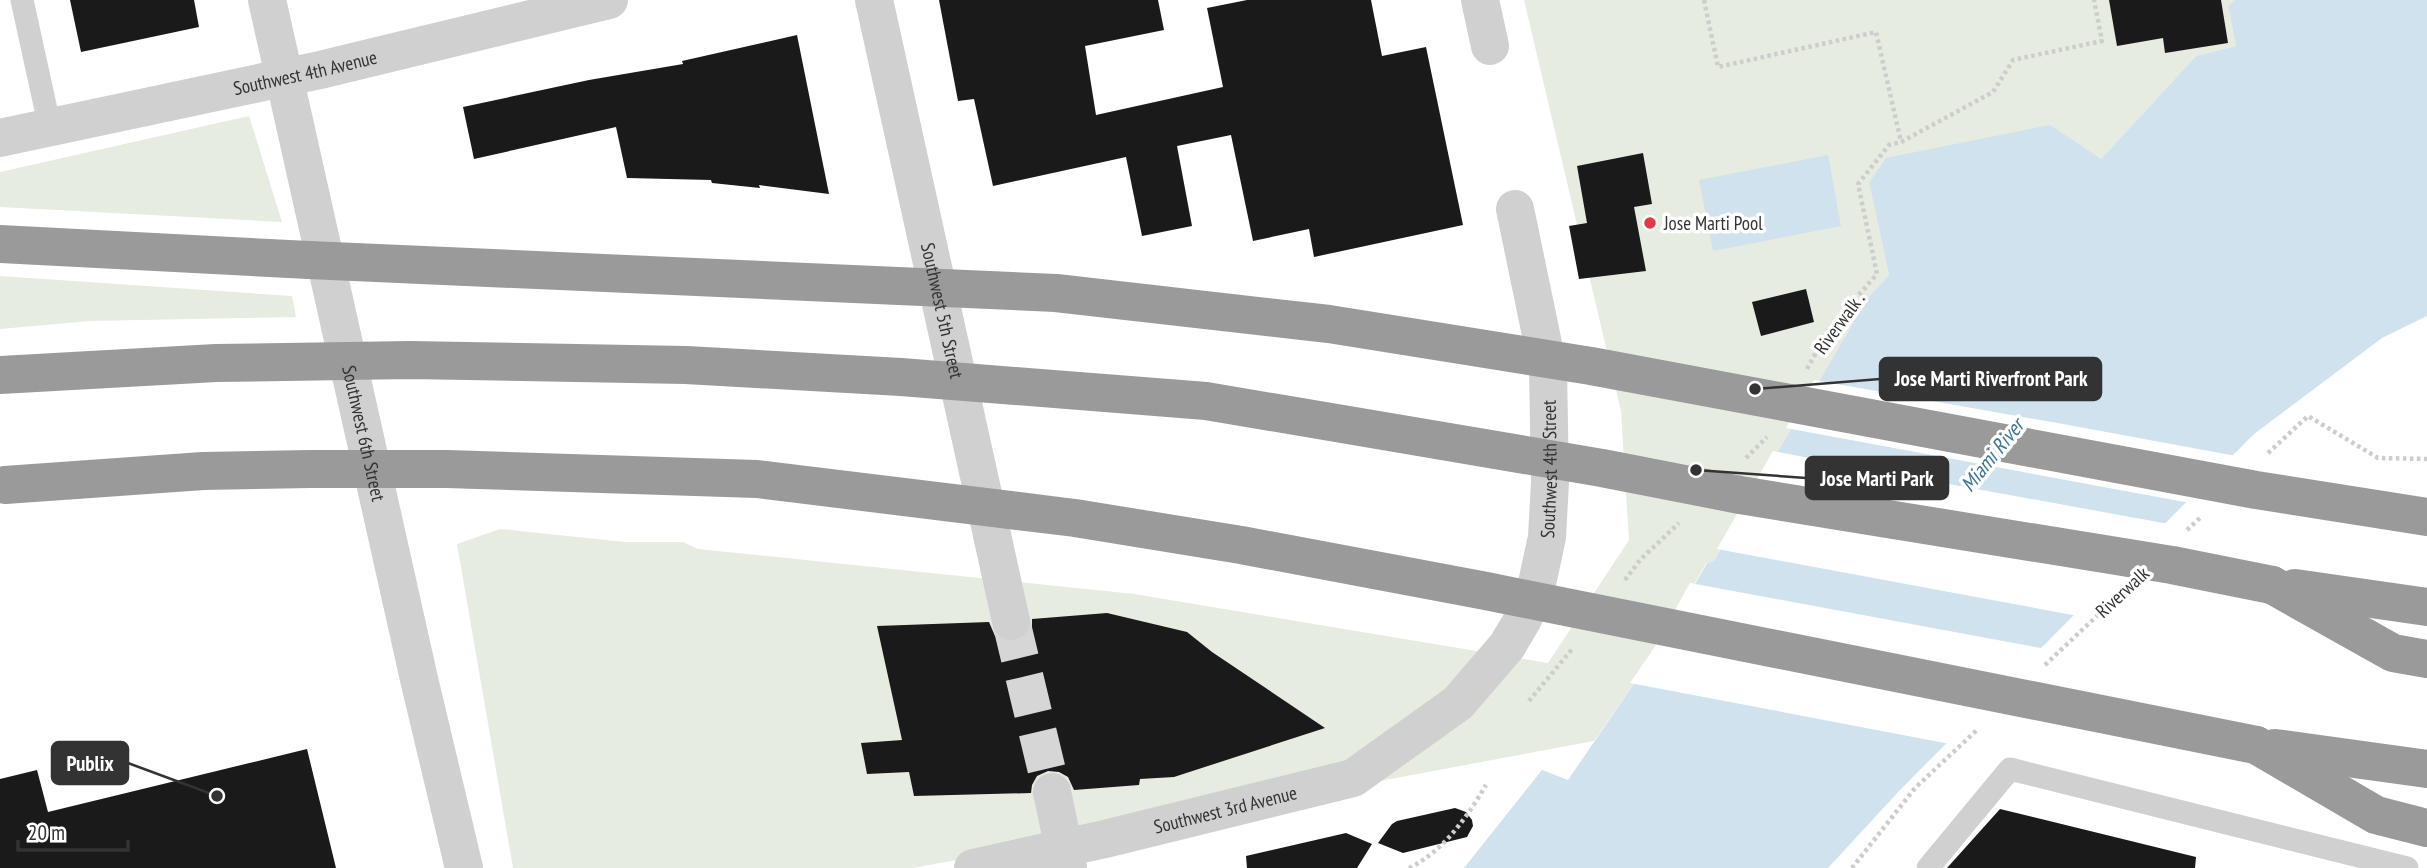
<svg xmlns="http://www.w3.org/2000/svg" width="2427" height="868" font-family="'PT Sans Narrow',sans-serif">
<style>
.green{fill:#e6ecdf}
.water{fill:#cfe2ee}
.pier{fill:#fff}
.building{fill:#1a1a1a}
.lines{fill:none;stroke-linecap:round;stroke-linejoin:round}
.minor-tunnel{stroke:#d6d6d6;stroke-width:38;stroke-dasharray:38 19;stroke-linecap:butt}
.path{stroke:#cdcdcd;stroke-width:4.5;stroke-dasharray:3.5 3.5;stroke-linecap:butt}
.service{stroke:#d0d0d0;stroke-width:23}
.minor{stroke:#d0d0d0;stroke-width:38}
.tertiary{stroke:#d0d0d0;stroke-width:38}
.motorway{stroke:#9a9a9a;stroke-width:38}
.motorway-bridge{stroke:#9a9a9a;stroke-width:38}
.poi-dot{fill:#e63946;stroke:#fff;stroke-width:2.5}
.labels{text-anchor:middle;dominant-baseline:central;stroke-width:7;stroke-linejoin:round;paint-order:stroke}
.street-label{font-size:19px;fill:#333;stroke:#fff}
.poi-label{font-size:19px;fill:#333;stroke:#fff;text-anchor:start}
.water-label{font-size:21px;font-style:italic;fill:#3f7597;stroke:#fff}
.leader{fill:none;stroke:#333;stroke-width:2.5}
.callout-dot{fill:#333;stroke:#fff;stroke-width:2.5}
.callout{fill:#333;stroke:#333;stroke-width:2.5}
.callout-label{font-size:21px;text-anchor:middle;font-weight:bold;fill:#fff}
</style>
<rect width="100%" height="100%" fill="#fff"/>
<!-- green -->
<g class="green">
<polygon points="1524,0 2235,0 2228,6 2236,46 2196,56 2101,159 1869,183 1889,275 1867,299 1714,561 1706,563 1657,650 1594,741 913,868 513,868 457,544 500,529 625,542 683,542 698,549 1134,594 1548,663 1629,540 1621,411"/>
<polygon points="249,116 282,222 0,207 0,172"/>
<polygon points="0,276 292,296 296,317 90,321 0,329"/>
</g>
<!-- water -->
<g class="water">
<polygon points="2235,0 2427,0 2427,316 2382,338 2254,434 1900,790 1828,868 1464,868 1542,770 1568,780 1657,650 1707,563 1714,561 1867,299 1889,275 1869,183 1886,158 2050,125 2101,159 2196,56 2236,46 2228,6"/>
<polygon points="1828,155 1841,226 1713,251 1699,180"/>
</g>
<!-- pier -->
<g class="pier">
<polygon points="1814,380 2063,424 2236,456 2190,503 1786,428"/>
<polygon points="1773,451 1872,470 2169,524 2078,616 1717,549"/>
<polygon points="1690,583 2046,649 1950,744 1630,683 1654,648"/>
</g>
<!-- building -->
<g class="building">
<polygon points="70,0 194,0 199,27 81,52"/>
<polygon points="939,0 1158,0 1164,30 1085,46 1096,115 1223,87 1207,8 1247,0 1371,0 1382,56 1426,47 1463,225 1314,257 1309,229 1253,241 1231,135 1177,146 1192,226 1142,236 1126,157 993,186 974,99 958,101"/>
<polygon points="2109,0 2221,0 2228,43 2165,53 2163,38 2117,46"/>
<polygon points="797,35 829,194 759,185 760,188 712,183 711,180 627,178 616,127 474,159 463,107 589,80 683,64 682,61"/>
<polygon points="1643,153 1652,204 1634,207 1646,271 1579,279 1569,226 1587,223 1577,166"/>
<polygon points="1806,289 1814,322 1761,336 1752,302"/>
<polygon points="1107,613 1187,632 1212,652 1325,728 1174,777 1140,779 1139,785 1074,790 1068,777 1059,772 1048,771 1037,776 1032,785 1031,793 914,796 909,772 867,774 861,743 902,740 877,626 989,622 995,636 1004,642 1015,642 1026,637 1032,628 1032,619"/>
<polygon points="307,749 336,868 0,868 0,779 37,770 48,812"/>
<polygon points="1455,808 1466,812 1472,820 1473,826 1467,837 1403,853 1378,843 1392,824 1397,821"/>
<polygon points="2000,809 2196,857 2195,868 1947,868"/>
<polygon points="1346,833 1372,844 1357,868 1247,868 1246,856"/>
</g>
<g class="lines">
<!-- minor-tunnel -->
<polyline class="minor-tunnel" points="1011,621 1052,792"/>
<!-- path -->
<g class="path">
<polyline points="1704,0 1718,67 1876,32 1901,142"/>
<polyline points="1807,369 1829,329 1877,274 1858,184 1889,145 1901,142 1993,92 2013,60 2102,41 2094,0"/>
<polyline points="2268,453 2308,416 2378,458 2427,459"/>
<polyline points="1746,458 1767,437"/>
<polyline points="2187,530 2201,517"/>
<polyline points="1625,580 1640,560 1679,523"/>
<polyline points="2045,665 2120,594"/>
<polyline points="1529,701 1573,648"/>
<path d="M1409,868C1444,851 1467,817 1486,785"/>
<polyline points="1852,868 1915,788 1978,729"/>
</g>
<!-- service -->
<g class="service">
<polyline points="22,0 50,128"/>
<polyline points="1928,868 2010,769 2407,868"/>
</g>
<!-- minor -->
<g class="minor">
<path id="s1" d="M874,0L1011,621"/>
<polyline points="1480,0 1490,46"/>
<polyline points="1052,792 1068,868"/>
<path id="s2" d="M973,868L1105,839L1353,778L1458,703L1507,646L1523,619L1536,588L1547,537L1550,482L1548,368L1515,209"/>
</g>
<!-- tertiary -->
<g class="tertiary">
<path id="s3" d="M267,0L419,679L464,868"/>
<path id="s4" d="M0,138L320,70L609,0"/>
</g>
<!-- motorway -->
<g class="motorway">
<polyline points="0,244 309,260"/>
<polyline points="2272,585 2393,653 2427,659"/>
<polyline points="2295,588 2427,607"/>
<polyline points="2256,745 2376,815 2427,828"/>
<polyline points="2275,748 2427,769"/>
</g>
<!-- motorway-bridge -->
<g class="motorway-bridge">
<polyline points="309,260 1056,293 1329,324 1591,366 2256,490 2427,517"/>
<polyline points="0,375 216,363 410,360 686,365 901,377 1206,401 1602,468 1740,495 2172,565 2272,585"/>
<polyline points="5,485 203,471 310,469 447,469 757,479 1075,518 1241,545 1486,591 2256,745"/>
</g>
</g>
<!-- markers -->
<circle class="poi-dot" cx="1650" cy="223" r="7"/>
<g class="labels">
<!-- street labels -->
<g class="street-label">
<text stroke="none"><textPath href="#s4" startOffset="312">Southwest 4th Avenue</textPath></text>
<text stroke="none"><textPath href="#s1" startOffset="318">Southwest 5th Street</textPath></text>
<text transform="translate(1839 323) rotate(-54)">Riverwalk .</text>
<text stroke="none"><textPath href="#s3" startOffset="444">Southwest 6th Street</textPath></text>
<text stroke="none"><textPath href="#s2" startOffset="780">Southwest 4th Street</textPath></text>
<text transform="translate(2122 592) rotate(-43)">Riverwalk</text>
<text stroke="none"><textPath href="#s2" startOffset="259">Southwest 3rd Avenue</textPath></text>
</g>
<!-- poi labels -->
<g class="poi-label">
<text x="1664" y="223">Jose Marti Pool</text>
</g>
<!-- water labels -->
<g class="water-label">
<text transform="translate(1992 455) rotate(-51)">Miami River</text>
</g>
</g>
<!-- callouts -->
<path class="leader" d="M1755 389L1880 379M1696 470L1806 478M217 796L128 763"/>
<g class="callout-dot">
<circle cx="1755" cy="389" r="7"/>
<circle cx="1696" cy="470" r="7"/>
<circle cx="217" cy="796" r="7"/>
</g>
<g class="callout">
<rect x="1880" y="358" width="221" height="42" rx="7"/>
<rect x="1806" y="457" width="142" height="42" rx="7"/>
<rect x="52" y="742" width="76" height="42" rx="7"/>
</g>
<g class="callout-label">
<text x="1991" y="386">Jose Marti Riverfront Park</text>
<text x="1877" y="486">Jose Marti Park</text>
<text x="90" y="771">Publix</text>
</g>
<!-- scale -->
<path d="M18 840v10h110v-10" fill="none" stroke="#333333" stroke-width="3.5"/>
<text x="28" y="840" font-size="21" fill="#333333" stroke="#ffffff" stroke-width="5" paint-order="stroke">20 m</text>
</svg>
